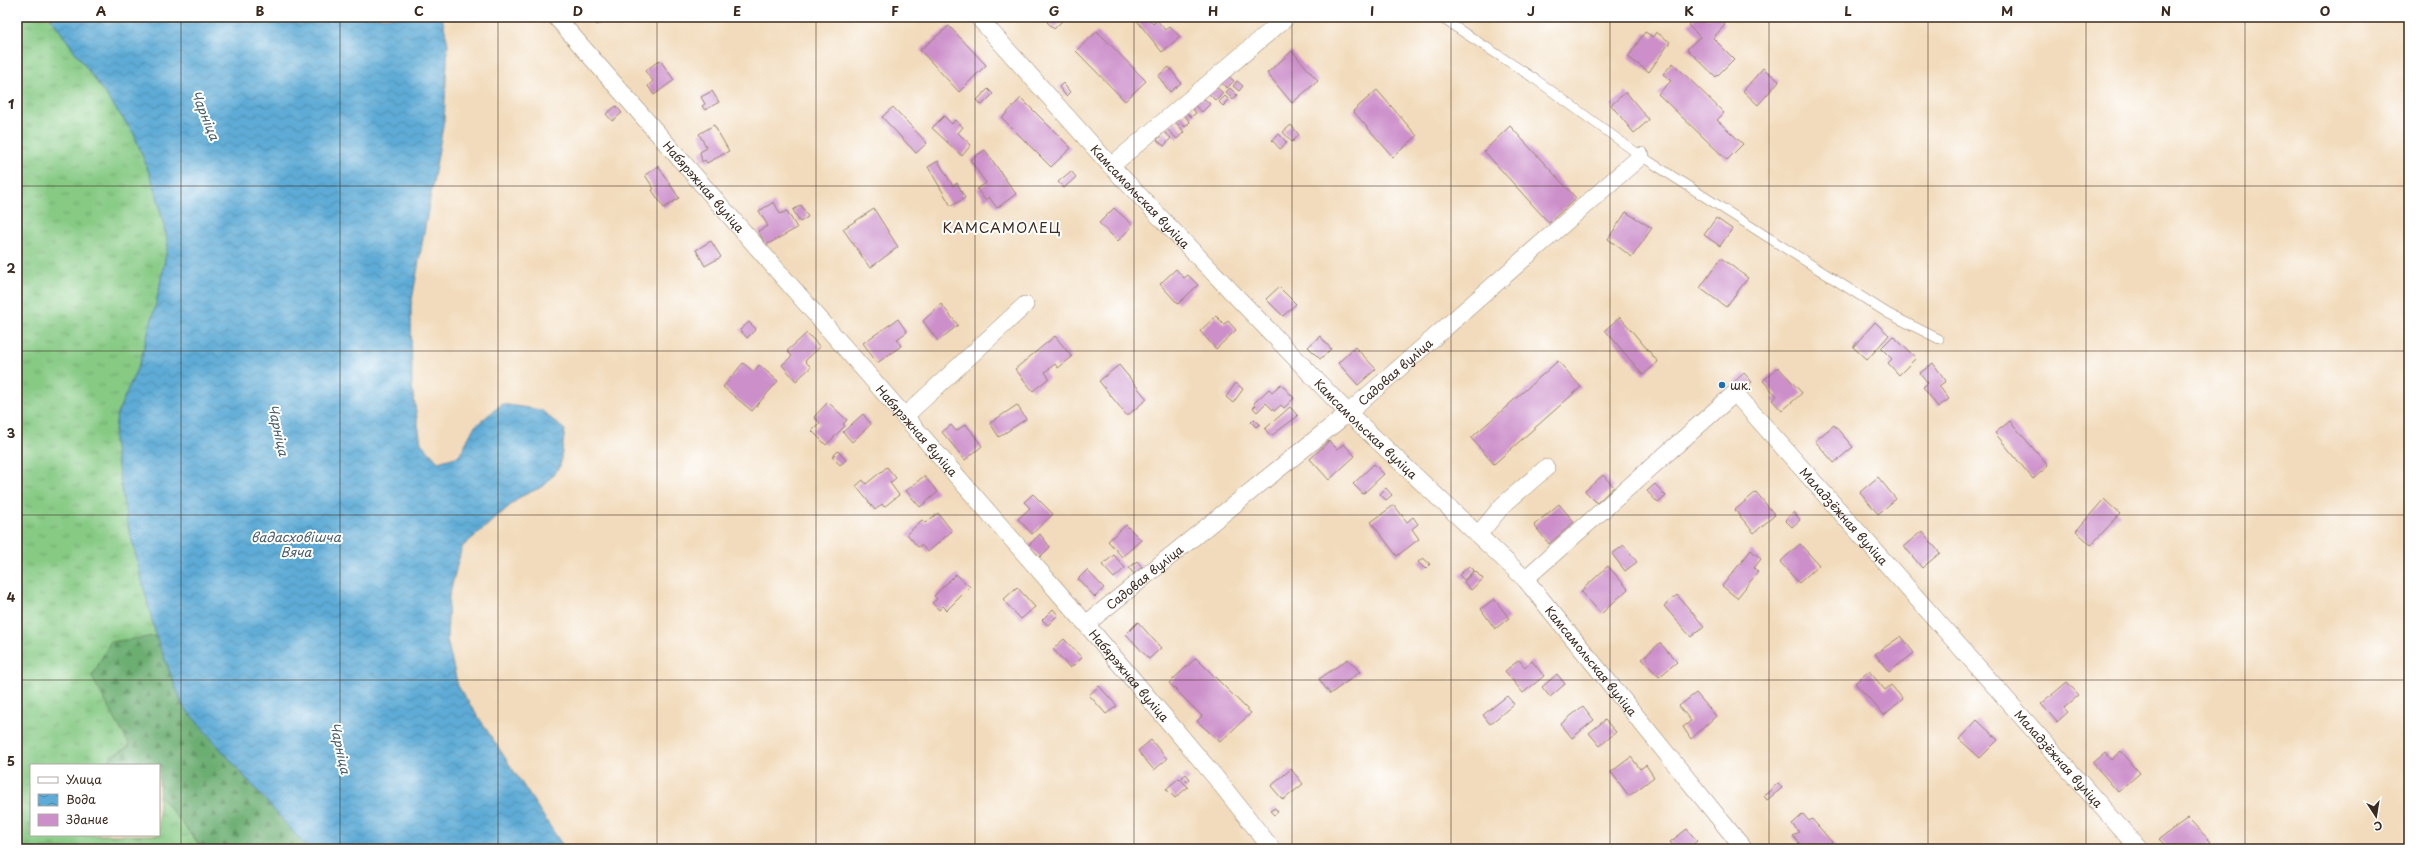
<svg xmlns="http://www.w3.org/2000/svg" width="2426" height="866" font-family="'Playpen Sans',sans-serif">
<style>
.grass{fill:url(#grass-tufts);stroke:#607a51}
.forest{fill:url(#forest-firs);stroke:#546c48}
.water{fill:url(#water-waves);stroke:#4c6a7a}
.building{fill:#cc8fca}
.lines{fill:none;stroke-linecap:round;stroke-linejoin:round}
.service-casing{stroke:#96826d;stroke-width:10}
.minor-casing{stroke:#96826d;stroke-width:18}
.service{stroke:#fff;stroke-width:9}
.minor{stroke:#fff;stroke-width:17}
.grid{fill:none;stroke:#3b2a1e;stroke-width:1;stroke-opacity:0.55}
.poi-dot{fill:#1f6fb2;stroke:#fff;stroke-width:1.5}
.labels{text-anchor:middle;dominant-baseline:central;stroke-width:4;stroke-linejoin:round;paint-order:stroke}
.street-label{font-size:12px;fill:#3b2a1e;stroke:#fff}
.poi-label{font-size:12px;fill:#3b2a1e;stroke:#fff;text-anchor:start}
.water-label{font-size:13px;font-style:italic;fill:#495e68;stroke:#fff}
.quarter-label{font-size:14px;letter-spacing:1px;fill:#3b2a1e;stroke:#fff}
.neatline{fill:none;stroke:#3b2a1e;stroke-width:1.5}
.grid-label{font-size:13px;text-anchor:middle;font-weight:bold;fill:#3b2a1e}
</style>
<defs>
<pattern id="grass-tufts" width="24" height="20" patternUnits="userSpaceOnUse"><rect width="24" height="20" fill="#86ca84"/><path d="M3 7l-1-3M5 7V3M7 7l1-3M15 17l-1-3M17 17v-4M19 17l1-3" fill="none" stroke="#6fa46b"/></pattern>
<pattern id="forest-firs" width="22" height="20" patternUnits="userSpaceOnUse"><rect width="22" height="20" fill="#6cae72"/><path d="M5 1l3.5 6h-7zM16 11l3.5 6h-7z" fill="#5a8e5d"/></pattern>
<pattern id="water-waves" width="16" height="10" patternUnits="userSpaceOnUse"><rect width="16" height="10" fill="#5dabd6"/><path d="M0 5q4-4 8 0t8 0" fill="none" stroke="#4e8bad"/></pattern>
</defs>
<rect width="100%" height="100%" fill="#fff"/>
<filter id="ink" filterUnits="userSpaceOnUse"><feTurbulence type="fractalNoise" baseFrequency=".025" numOctaves="2"/><feDisplacementMap in="SourceGraphic" scale="8" xChannelSelector="R" yChannelSelector="G"/><feConvolveMatrix kernelMatrix="1 2 1 2 8 2 1 2 1" color-interpolation-filters="sRGB"/></filter>
<filter id="wash" filterUnits="userSpaceOnUse"><feTurbulence type="fractalNoise" baseFrequency=".012" numOctaves="4" result="noise"/><feDisplacementMap in="SourceGraphic" scale="16" xChannelSelector="R" yChannelSelector="G"/><feGaussianBlur stdDeviation="0.9" result="paint"/><feColorMatrix in="noise" values="0 0 0 0 0 0 0 0 0 0 0 0 0 0 0 0 0 1.4 0 .05"/><feComposite in="paint" operator="in"/></filter>
<g filter="url(#wash)">
<rect width="100%" height="100%" fill="#f2dbbc"/>
<!-- grass -->
<polygon class="grass" points="17,17 50,17 134,134 156,191 168,244 156,304 140,362 117,414 114,442 126,517 156,636 110,643 92,677 130,746 113,755 106,765 31,765 31,835 159,835 159,795 203,849 17,849"/>
<!-- forest -->
<polygon class="forest" points="156,636 183,706 308,849 203,849 159,795 159,765 106,765 113,755 130,746 92,677 110,642"/>
<!-- water -->
<polygon class="water" points="50,17 442,17 448,44 444,121 411,306 412,386 421,443 438,462 459,456 474,427 502,404 541,410 565,430 560,466 544,486 520,497 462,547 449,596 447,640 458,686 565,849 308,849 183,706 156,636 126,517 114,442 117,414 140,362 156,304 168,244 156,191 134,134"/>
<g id="blocks">
<!-- building -->
<g class="building">
<polygon points="596,17 609,17 597,25 592,20"/>
<polygon points="1052,17 1060,17 1063,20 1054,29 1047,22"/>
<polygon points="1134,17 1147,17 1153,24 1157,20 1165,30 1170,26 1180,37 1162,52"/>
<polygon points="1696,17 1720,17 1725,25 1713,38 1734,59 1716,77 1687,49 1700,37 1688,25"/>
<polygon points="949,26 986,65 959,92 920,50"/>
<polygon points="1097,31 1146,81 1125,101 1076,51"/>
<polygon points="1645,32 1653,37 1656,32 1670,42 1649,72 1628,57"/>
<polygon points="1292,51 1318,81 1292,103 1267,73"/>
<polygon points="660,60 674,80 654,95 648,86 653,81 645,71"/>
<polygon points="1673,63 1724,113 1717,120 1743,144 1727,160 1658,94 1671,81 1663,74"/>
<polygon points="1169,67 1181,83 1170,92 1158,76"/>
<polygon points="1763,68 1779,81 1758,105 1743,91"/>
<polygon points="1227,75 1234,81 1227,88 1220,82"/>
<polygon points="1237,81 1243,86 1239,91 1233,86"/>
<polygon points="1063,83 1070,92 1066,96 1059,87"/>
<polygon points="1215,86 1223,93 1216,101 1208,93"/>
<polygon points="1230,88 1237,95 1233,100 1226,92"/>
<polygon points="988,89 993,94 982,105 977,100"/>
<polygon points="1377,90 1417,136 1393,157 1353,111"/>
<polygon points="712,91 719,102 705,110 702,106 705,104 701,97"/>
<polygon points="1626,92 1649,120 1634,133 1611,105"/>
<polygon points="1201,96 1210,104 1202,112 1193,104"/>
<polygon points="1225,96 1229,100 1223,106 1219,102"/>
<polygon points="1021,98 1071,148 1051,167 1002,118"/>
<polygon points="616,106 622,113 612,121 606,114"/>
<polygon points="1190,106 1196,113 1191,117 1185,111"/>
<polygon points="893,107 927,143 916,153 882,117"/>
<polygon points="1183,114 1190,122 1185,127 1178,119"/>
<polygon points="944,116 952,124 955,120 963,127 958,133 971,145 962,156 932,128"/>
<polygon points="1175,121 1184,132 1177,139 1167,129"/>
<polygon points="714,125 729,151 707,163 705,160 702,162 700,152 707,148 699,134"/>
<polygon points="1291,125 1299,135 1292,142 1283,132"/>
<polygon points="1510,126 1576,198 1549,223 1484,151"/>
<polygon points="1164,132 1171,138 1164,146 1157,140"/>
<polygon points="1279,134 1287,143 1280,149 1272,140"/>
<polygon points="985,150 1016,194 997,208 989,197 985,200 977,189 986,183 970,160"/>
<polygon points="938,161 953,186 957,183 965,198 951,206 928,167"/>
<polygon points="658,166 679,198 664,208 652,190 654,189 645,175"/>
<polygon points="1071,171 1076,177 1064,188 1058,182"/>
<polygon points="774,202 780,214 787,211 797,228 766,245 758,231 768,226 759,211"/>
<polygon points="801,205 808,217 800,222 793,210"/>
<polygon points="1114,208 1133,225 1118,241 1099,223"/>
<polygon points="874,209 898,247 870,268 843,229"/>
<polygon points="1626,212 1652,228 1632,257 1608,239"/>
<polygon points="1716,218 1732,229 1720,246 1704,235"/>
<polygon points="711,241 721,257 705,266 696,250"/>
<polygon points="1721,258 1748,278 1726,307 1700,288"/>
<polygon points="1176,269 1184,278 1188,275 1198,285 1178,304 1160,284"/>
<polygon points="1279,287 1296,304 1283,316 1266,299"/>
<polygon points="941,304 958,325 938,341 923,321"/>
<polygon points="1216,316 1224,324 1228,321 1236,330 1216,349 1200,331"/>
<polygon points="1620,317 1658,362 1643,375 1605,330"/>
<polygon points="898,319 907,332 897,339 901,346 877,363 863,343"/>
<polygon points="749,322 756,329 747,338 740,330"/>
<polygon points="1875,322 1889,335 1867,360 1853,347"/>
<polygon points="807,333 820,347 805,361 811,367 796,381 782,365 792,356 787,351"/>
<polygon points="1055,336 1072,357 1058,368 1055,364 1045,372 1049,378 1033,391 1015,369"/>
<polygon points="1320,336 1331,349 1320,359 1308,347"/>
<polygon points="1893,336 1916,358 1899,375 1888,363 1892,359 1881,348"/>
<polygon points="1355,347 1376,369 1358,385 1338,363"/>
<polygon points="1558,361 1581,387 1494,464 1471,438"/>
<polygon points="743,363 754,372 759,365 778,381 752,411 723,387"/>
<polygon points="1933,363 1946,381 1939,386 1949,399 1938,407 1923,387 1928,383 1920,373"/>
<polygon points="1119,365 1147,399 1127,416 1099,381"/>
<polygon points="1778,367 1802,393 1782,411 1772,400 1777,396 1763,381"/>
<polygon points="1744,373 1752,382 1741,392 1733,383"/>
<polygon points="1236,383 1243,389 1233,403 1226,397"/>
<polygon points="1281,384 1294,398 1284,408 1281,405 1274,411 1266,403 1257,412 1253,408 1256,405 1254,403 1269,389 1272,392"/>
<polygon points="828,402 847,420 843,424 845,426 826,445 812,431 820,423 814,417"/>
<polygon points="1017,405 1026,419 999,437 990,423"/>
<polygon points="1290,407 1298,416 1271,436 1265,429"/>
<polygon points="863,414 871,424 852,442 843,432"/>
<polygon points="1254,419 1260,424 1256,427 1251,422"/>
<polygon points="2010,421 2048,466 2033,479 1995,433"/>
<polygon points="966,424 982,446 965,460 942,432 951,425 956,431"/>
<polygon points="1834,425 1853,447 1834,463 1815,441"/>
<polygon points="1329,441 1337,449 1344,444 1355,456 1329,480 1310,459"/>
<polygon points="838,451 846,460 840,465 832,457"/>
<polygon points="1374,464 1384,474 1363,494 1353,484"/>
<polygon points="887,467 896,478 890,483 899,495 884,507 882,504 875,510 856,486 863,480 866,484"/>
<polygon points="1603,475 1614,487 1597,503 1585,491"/>
<polygon points="924,476 938,492 920,507 906,491"/>
<polygon points="1878,477 1896,499 1878,514 1860,492"/>
<polygon points="1655,484 1666,496 1658,503 1647,491"/>
<polygon points="1386,488 1392,495 1386,500 1380,494"/>
<polygon points="1756,492 1775,515 1754,533 1735,510"/>
<polygon points="1033,494 1053,514 1032,534 1018,519 1030,508 1024,502"/>
<polygon points="2104,499 2120,514 2091,545 2076,531"/>
<polygon points="1559,504 1574,522 1549,544 1534,525"/>
<polygon points="1394,505 1407,522 1413,517 1418,524 1412,529 1419,539 1397,556 1371,522"/>
<polygon points="1794,512 1800,520 1792,527 1785,520"/>
<polygon points="938,513 952,531 928,552 921,545 918,547 907,534 922,520 925,523"/>
<polygon points="1126,525 1141,540 1122,557 1108,541"/>
<polygon points="1922,531 1940,553 1922,568 1904,546"/>
<polygon points="1040,534 1050,547 1040,557 1028,546"/>
<polygon points="1800,544 1819,565 1799,583 1780,562"/>
<polygon points="1624,545 1637,562 1625,571 1612,554"/>
<polygon points="1751,550 1761,559 1754,568 1758,572 1737,598 1722,586"/>
<polygon points="1114,555 1125,568 1114,578 1102,565"/>
<polygon points="1423,558 1430,564 1425,569 1418,562"/>
<polygon points="1137,561 1142,567 1134,574 1129,568"/>
<polygon points="1469,566 1474,570 1464,580 1459,575"/>
<polygon points="1608,566 1628,589 1601,614 1581,591"/>
<polygon points="1087,570 1104,588 1095,597 1078,579"/>
<polygon points="1475,571 1483,579 1471,590 1464,582"/>
<polygon points="956,574 970,587 947,610 943,606 939,610 932,603 937,599 934,596"/>
<polygon points="1017,587 1035,607 1021,619 1003,600"/>
<polygon points="1677,595 1704,626 1691,637 1664,606"/>
<polygon points="1494,599 1509,618 1495,629 1481,609"/>
<polygon points="1053,609 1058,615 1048,625 1042,620"/>
<polygon points="1138,622 1161,648 1149,659 1126,634"/>
<polygon points="1901,636 1914,653 1889,672 1875,654"/>
<polygon points="1064,639 1082,658 1070,668 1053,649"/>
<polygon points="1660,643 1677,662 1659,677 1642,659"/>
<polygon points="1196,658 1251,713 1220,742 1197,721 1202,716 1169,683"/>
<polygon points="1348,659 1360,672 1330,694 1319,679"/>
<polygon points="1519,660 1525,667 1532,661 1544,676 1523,693 1505,671"/>
<polygon points="1869,671 1885,690 1891,685 1903,699 1884,715 1855,683"/>
<polygon points="1557,674 1565,684 1550,697 1542,687"/>
<polygon points="2067,682 2079,695 2064,708 2068,712 2057,722 2041,704"/>
<polygon points="1099,686 1117,706 1106,714 1089,695"/>
<polygon points="1696,693 1716,716 1691,739 1683,727 1691,721 1679,706"/>
<polygon points="1507,696 1514,704 1490,724 1483,715"/>
<polygon points="1583,706 1594,720 1572,738 1561,724"/>
<polygon points="1605,720 1616,732 1600,746 1589,733"/>
<polygon points="1977,720 1998,740 1980,758 1959,739"/>
<polygon points="1151,740 1167,759 1154,770 1138,751"/>
<polygon points="2121,751 2140,773 2118,792 2093,763 2105,753 2111,760"/>
<polygon points="1631,757 1640,769 1646,765 1654,777 1629,796 1611,772"/>
<polygon points="1291,769 1303,784 1283,800 1271,786"/>
<polygon points="1186,774 1190,779 1187,782 1182,777"/>
<polygon points="1179,778 1188,787 1175,798 1166,789"/>
<polygon points="1778,783 1782,788 1767,800 1764,796"/>
<polygon points="1275,808 1278,812 1274,815 1270,811"/>
<polygon points="1803,814 1809,821 1812,819 1838,849 1804,849 1793,836 1799,832 1792,824"/>
<polygon points="2188,818 2211,842 2202,849 2168,849 2159,839"/>
<polygon points="1687,829 1697,841 1687,849 1676,849 1670,842"/>
</g>
</g>
</g>
<g filter="url(#ink)">
<use href="#blocks" fill-opacity="0" stroke="#96826d" stroke-width="1"/>
<g class="lines">
<!-- service casing -->
<g class="service-casing">
<polyline id="service" points="1440,17 1535,79 1641,156 1780,245 1889,314 1939,339"/>
</g>
<!-- minor casing -->
<g class="minor-casing">
<g id="minor">
<path id="s1" d="M556,17L1086,624L1216,778L1272,849"/>
<path id="s2" d="M978,17L1111,166L1348,413L1525,579L1744,849"/>
<polyline points="1111,166 1287,17"/>
<polyline points="904,417 1025,305"/>
<polyline points="1478,535 1503,505 1546,468"/>
<path id="s3" d="M1525,579L1735,393L2139,849"/>
<path id="s4" d="M1086,624L1348,413L1641,156"/>
</g>
</g>
<!-- service -->
<use href="#service" class="service"/>
<!-- minor -->
<use href="#minor" class="minor"/>
</g>
</g>
<!-- grid -->
<path class="grid" d="M181,17V849M340,17V849M498,17V849M657,17V849M816,17V849M975,17V849M1134,17V849M1292,17V849M1451,17V849M1610,17V849M1769,17V849M1928,17V849M2086,17V849M2245,17V849M17,186H2409M17,351H2409M17,515H2409M17,680H2409"/>
<!-- markers -->
<circle class="poi-dot" cx="1722" cy="385" r="4"/>
<g class="labels">
<!-- street labels -->
<g class="street-label">
<text stroke="none"><textPath href="#s1" startOffset="225">Набярэжная вуліца</textPath></text>
<text stroke="none"><textPath href="#s2" startOffset="242">Камсамольская вуліца</textPath></text>
<text stroke="none"><textPath href="#s4" startOffset="399">Садовая вуліца</textPath></text>
<text stroke="none"><textPath href="#s2" startOffset="566">Камсамольская вуліца</textPath></text>
<text stroke="none"><textPath href="#s1" startOffset="549">Набярэжная вуліца</textPath></text>
<text stroke="none"><textPath href="#s3" startOffset="445">Маладзёжная вуліца</textPath></text>
<text stroke="none"><textPath href="#s4" startOffset="75">Садовая вуліца</textPath></text>
<text stroke="none"><textPath href="#s2" startOffset="890">Камсамольская вуліца</textPath></text>
<text stroke="none"><textPath href="#s1" startOffset="873">Набярэжная вуліца</textPath></text>
<text stroke="none"><textPath href="#s3" startOffset="769">Маладзёжная вуліца</textPath></text>
</g>
<!-- poi labels -->
<g class="poi-label">
<text x="1730" y="385">шк.</text>
</g>
<!-- water labels -->
<g class="water-label">
<text transform="translate(206 115) rotate(68)">Чарніца</text>
<text transform="translate(279 430) rotate(78)">Чарніца</text>
<text x="296" y="536">вадасховішча<tspan x="296" dy="15">Вяча</tspan></text>
<text transform="translate(341 748) rotate(78)">Чарніца</text>
</g>
<!-- quarter labels -->
<g class="quarter-label">
<text x="1002" y="227">КАМСАМОЛЕЦ</text>
</g>
</g>
<!-- margin -->
<rect width="2426" height="866" fill="none" stroke="#fff" stroke-width="44"/>
<!-- legend -->
<rect x="30" y="764" width="130" height="72" fill="#ffffff" stroke="#b1aaa5"/>
<rect x="38" y="777" width="20" height="6" fill="#ffffff" stroke="#b1aaa5"/>
<text x="66" y="784" font-size="12" fill="#3b2a1e">Улица</text>
<rect x="38" y="794" width="20" height="12" fill="url(#water-waves)" stroke="#b1aaa5"/>
<text x="66" y="804" font-size="12" fill="#3b2a1e">Вода</text>
<rect x="38" y="814" width="20" height="12" fill="#cc8fca" stroke="#b1aaa5"/>
<text x="66" y="824" font-size="12" fill="#3b2a1e">Здание</text>
<!-- north arrow -->
<g transform="translate(2376 816) rotate(168)" stroke="#ffffff" stroke-width="3" paint-order="stroke">
<path d="M0-3L7 15L0 10L-7 15Z" fill="#3b2a1e"/>
<text y="-6" font-size="11" font-weight="bold" text-anchor="middle" fill="#3b2a1e">С</text>
</g>
<rect x="22" y="22" width="2382" height="822" class="neatline"/>
<g class="grid-label">
<text x="101" y="16">A</text>
<text x="260" y="16">B</text>
<text x="419" y="16">C</text>
<text x="578" y="16">D</text>
<text x="737" y="16">E</text>
<text x="895" y="16">F</text>
<text x="1054" y="16">G</text>
<text x="1213" y="16">H</text>
<text x="1372" y="16">I</text>
<text x="1531" y="16">J</text>
<text x="1689" y="16">K</text>
<text x="1848" y="16">L</text>
<text x="2007" y="16">M</text>
<text x="2166" y="16">N</text>
<text x="2325" y="16">O</text>
<text x="11" y="109">1</text>
<text x="11" y="273">2</text>
<text x="11" y="438">3</text>
<text x="11" y="602">4</text>
<text x="11" y="766">5</text>
</g>
</svg>
